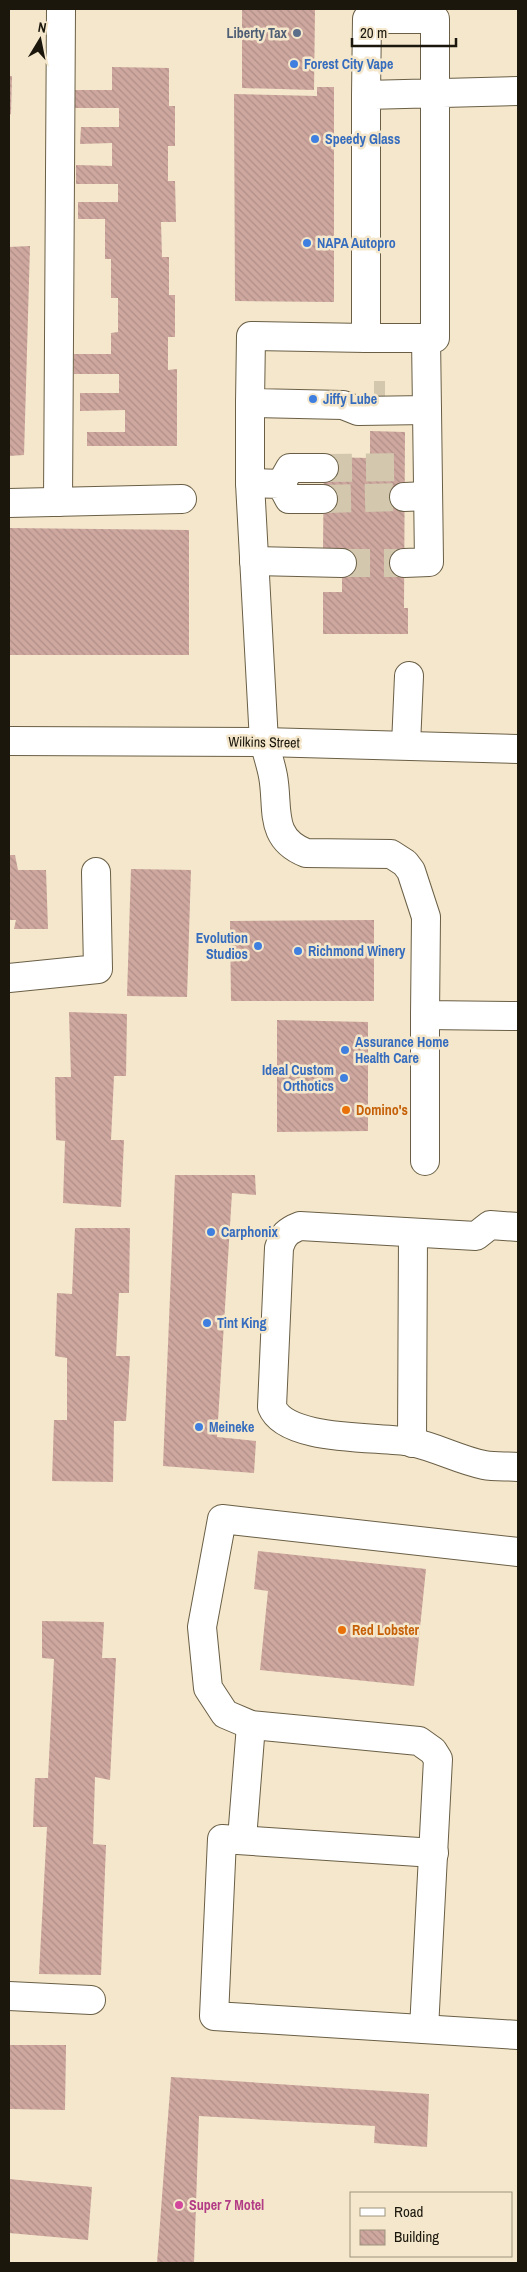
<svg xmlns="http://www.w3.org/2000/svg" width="527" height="2272" font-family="'Archivo Narrow',sans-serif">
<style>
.building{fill:url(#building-back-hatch)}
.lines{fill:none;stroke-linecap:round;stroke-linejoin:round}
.minor-tunnel{stroke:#d3c8ae;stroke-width:28;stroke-dasharray:28 14;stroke-linecap:butt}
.minor-casing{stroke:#6a5f46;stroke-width:30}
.minor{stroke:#fff;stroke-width:28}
.service-dot{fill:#5c6f8a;stroke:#f4e7cb;stroke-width:2}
.shop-dot{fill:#3f7fe0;stroke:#f4e7cb;stroke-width:2}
.food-dot{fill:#e8710a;stroke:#f4e7cb;stroke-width:2}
.hotel-dot{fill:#d1479c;stroke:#f4e7cb;stroke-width:2}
.labels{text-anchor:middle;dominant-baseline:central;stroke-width:5;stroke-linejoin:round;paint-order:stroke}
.service-label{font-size:14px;font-weight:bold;fill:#4e5e75;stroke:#f4e7cb;text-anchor:end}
.shop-label{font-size:14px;font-weight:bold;fill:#366cbe;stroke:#f4e7cb;text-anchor:start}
.street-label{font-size:14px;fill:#1b170d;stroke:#f4e7cb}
.food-label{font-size:14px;font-weight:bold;fill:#c56008;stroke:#f4e7cb;text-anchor:start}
.hotel-label{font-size:14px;font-weight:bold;fill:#b23c85;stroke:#f4e7cb;text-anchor:start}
</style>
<defs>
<pattern id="building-back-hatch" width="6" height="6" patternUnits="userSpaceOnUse" patternTransform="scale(1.25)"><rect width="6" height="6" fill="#cea79f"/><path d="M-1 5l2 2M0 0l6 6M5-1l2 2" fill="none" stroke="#b08f88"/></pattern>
</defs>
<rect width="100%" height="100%" fill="#f4e7cb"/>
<!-- building -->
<g class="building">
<polygon points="242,9 315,9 314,90 242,88"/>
<polygon points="112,67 169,68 169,106 175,106 175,146 168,146 168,181 175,181 176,222 161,222 162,257 169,257 169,295 175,295 175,337 168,337 168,370 177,369 177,446 87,446 87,432 125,432 125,410 80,411 80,393 119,393 119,374 74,374 74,354 111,354 111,333 118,332 118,298 111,298 111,259 105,259 105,219 78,219 78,202 118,202 118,184 76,184 76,165 112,166 112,143 80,144 81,127 119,127 119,108 75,108 75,90 112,90"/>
<polygon points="9,76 12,76 11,114 9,115"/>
<polygon points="317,87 334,87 334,302 235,301 234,94 317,96"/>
<polygon points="30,246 24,455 9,456 9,247"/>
<polygon points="370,431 405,432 404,608 408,608 408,634 323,634 323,592 342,592 342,548 323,548 324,457 370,458"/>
<polygon points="9,528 189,530 189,655 9,655"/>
<polygon points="9,855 15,855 18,870 46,870 48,929 14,929 16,920 9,920"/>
<polygon points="131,869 191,870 187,997 127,996"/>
<polygon points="374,920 374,1001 231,1001 230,921"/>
<polygon points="69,1012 127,1014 126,1076 114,1076 111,1140 124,1140 121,1207 63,1203 65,1141 56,1140 55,1077 71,1077"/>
<polygon points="277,1020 368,1022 368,1131 277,1132"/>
<polygon points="175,1175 255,1175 256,1195 232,1193 217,1437 256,1441 254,1473 163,1466"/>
<polygon points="75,1228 130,1228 129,1293 119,1293 116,1356 130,1356 126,1421 114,1421 113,1482 52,1481 54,1420 67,1420 67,1358 55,1356 57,1293 72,1294"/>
<polygon points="258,1551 426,1569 414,1686 260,1670 268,1591 254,1589"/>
<polygon points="42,1621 104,1622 102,1658 116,1658 110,1780 95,1777 93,1844 106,1845 101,1975 39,1974 47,1827 33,1827 35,1778 48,1778 54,1659 42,1658"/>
<polygon points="9,2045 66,2045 65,2110 9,2109"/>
<polygon points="171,2077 429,2094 427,2147 374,2143 375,2126 199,2116 194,2263 157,2263"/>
<polygon points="9,2179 92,2187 88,2240 9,2233"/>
</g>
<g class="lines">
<!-- minor-tunnel -->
<g class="minor-tunnel">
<polyline points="374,395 385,395"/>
<polyline points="324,468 405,467"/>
<polyline points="323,499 404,497"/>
<polyline points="342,563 404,563"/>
</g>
<!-- minor casing -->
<g class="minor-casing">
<g id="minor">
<polyline points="366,95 366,338 435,338 435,19 367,19 366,95 518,91"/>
<polyline points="366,338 251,336 250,403 343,405 358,411 427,410 426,338"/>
<path d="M250,403V483L264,742C267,753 271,765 273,776C279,808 268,838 306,853L391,854L405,863L411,871L426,917L425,1015L518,1016"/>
<polyline points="250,483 281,484 289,499 323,499"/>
<polyline points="281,484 290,468 324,468"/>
<polyline points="404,497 428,496"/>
<polyline points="58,502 61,9"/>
<polyline points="9,503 182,499"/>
<polyline points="254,561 342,563"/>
<polyline points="404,563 429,562 427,410"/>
<polyline points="9,741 264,742 518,749"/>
<polyline points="406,745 409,676"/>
<polyline points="9,978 98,969 96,872"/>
<polyline points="425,1161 425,1015"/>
<path d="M518,1227L490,1225L476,1236L300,1226C287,1231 283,1235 279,1248L272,1407C286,1442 378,1436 411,1442C436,1447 459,1460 484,1465C495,1467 507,1466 518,1467"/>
<polyline points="412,1443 413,1233"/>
<polyline points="242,1839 251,1725"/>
<polyline points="434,1853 222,1839 214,2016 518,2035"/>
<polyline points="9,1996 91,2000"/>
<polyline points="424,2029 438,1759 433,1751 419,1741 251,1725 225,1714 208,1688 202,1627 222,1519 518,1552"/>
</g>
</g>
<!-- minor -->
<use href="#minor" class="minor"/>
</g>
<!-- markers -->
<circle class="service-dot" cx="297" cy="33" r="5"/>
<g class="shop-dot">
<circle cx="294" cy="64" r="5"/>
<circle cx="315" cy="139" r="5"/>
<circle cx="307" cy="243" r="5"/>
<circle cx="313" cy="399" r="5"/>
<circle cx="258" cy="946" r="5"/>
<circle cx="298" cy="951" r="5"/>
<circle cx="345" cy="1050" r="5"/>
<circle cx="344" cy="1078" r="5"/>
<circle cx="211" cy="1232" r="5"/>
<circle cx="207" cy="1323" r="5"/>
<circle cx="199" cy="1427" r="5"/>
</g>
<g class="food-dot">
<circle cx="346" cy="1110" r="5"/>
<circle cx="342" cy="1630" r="5"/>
</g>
<circle class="hotel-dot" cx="179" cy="2205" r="5"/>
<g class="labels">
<!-- service labels -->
<g class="service-label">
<text x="287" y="33">Liberty Tax</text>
</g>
<!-- shop labels -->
<g class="shop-label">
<text x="304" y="64">Forest City Vape</text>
<text x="325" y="139">Speedy Glass</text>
<text x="317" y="243">NAPA Autopro</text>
<text x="323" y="399">Jiffy Lube</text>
<text x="248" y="938" text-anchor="end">Evolution<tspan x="248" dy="16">Studios</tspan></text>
<text x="308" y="951">Richmond Winery</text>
<text x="355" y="1042">Assurance Home<tspan x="355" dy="16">Health Care</tspan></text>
<text x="334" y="1070" text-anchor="end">Ideal Custom<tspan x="334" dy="16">Orthotics</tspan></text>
<text x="221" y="1232">Carphonix</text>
<text x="217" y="1323">Tint King</text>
<text x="209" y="1427">Meineke</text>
</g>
<!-- street labels -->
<g class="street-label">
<text transform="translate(264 742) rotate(1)">Wilkins Street</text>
</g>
<!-- food labels -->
<g class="food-label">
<text x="356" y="1110">Domino's</text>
<text x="352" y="1630">Red Lobster</text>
</g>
<!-- hotel labels -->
<g class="hotel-label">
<text x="189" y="2205">Super 7 Motel</text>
</g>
</g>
<!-- border -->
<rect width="527" height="2272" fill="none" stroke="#1b170d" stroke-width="20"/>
<!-- legend -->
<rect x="350" y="2192" width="162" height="65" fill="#f4e7cb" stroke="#9d947f"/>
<rect x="360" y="2208" width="25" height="8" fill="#ffffff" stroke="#9d947f"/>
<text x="394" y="2217" font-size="15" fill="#1b170d">Road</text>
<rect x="360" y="2230" width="25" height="15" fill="url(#building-back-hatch)" stroke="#9d947f"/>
<text x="394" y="2242" font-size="15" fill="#1b170d">Building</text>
<!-- north arrow -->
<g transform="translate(40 40) rotate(10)" stroke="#f4e7cb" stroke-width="4" paint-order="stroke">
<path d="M0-4L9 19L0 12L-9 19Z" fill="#1b170d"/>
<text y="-8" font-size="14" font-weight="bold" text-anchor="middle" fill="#1b170d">N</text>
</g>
<!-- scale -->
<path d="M352 38v8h104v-8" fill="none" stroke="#1b170d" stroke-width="2.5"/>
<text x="360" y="38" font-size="15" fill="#1b170d" stroke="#f4e7cb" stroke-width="4" paint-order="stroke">20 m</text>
</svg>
